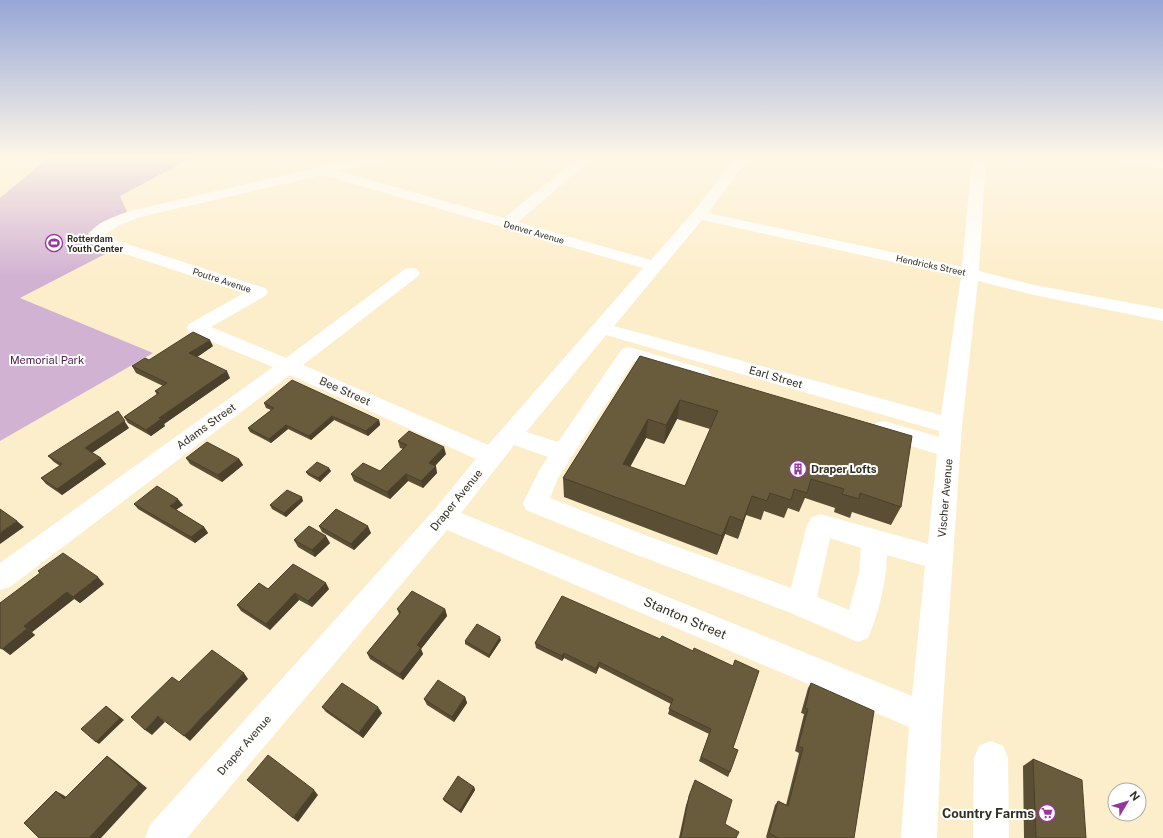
<svg xmlns="http://www.w3.org/2000/svg" width="1163" height="838" font-family="'Public Sans',sans-serif">
<style>
.green{fill:#d2b2d2}
.lines{fill:none;stroke-linecap:round;stroke-linejoin:round}
.minor{fill:#fff;fill-rule:evenodd}
.wall{fill:#5a4f34;fill-rule:evenodd}
.shaded-wall{fill:#4a402b}
.building{fill:#695c3d;stroke:#4a402b;fill-rule:evenodd}
.labels{text-anchor:middle;dominant-baseline:central;stroke-width:4;stroke-linejoin:round;paint-order:stroke}
.far-street-label{font-size:9px;fill:#322d1f;stroke:#fff}
.far-poi-label{font-size:9px;font-weight:bold;fill:#322d1f;stroke:#fff;text-anchor:start}
.park-label{font-size:11px;fill:#4e1b50;stroke:#fff}
.street-label{font-size:11px;fill:#322d1f;stroke:#fff}
.poi-label{font-size:11px;font-weight:bold;fill:#322d1f;stroke:#fff;text-anchor:start}
.near-street-label{font-size:13px;fill:#322d1f;stroke:#fff}
.near-poi-label{font-size:13px;font-weight:bold;fill:#322d1f;stroke:#fff;text-anchor:end}
</style>
<rect width="100%" height="100%" fill="#fdeecb"/>
<!-- green -->
<polygon class="green" points="48,158 191,158 120,196 127,212 89,232 86,241 107,253 20,298 153,353 0,441 0,198"/>
<g class="lines">
<!-- minor -->
<g class="minor">
<path d="M359,158H384L383,161L339,171L504,218L578,158H593L518,222L651,260L693,212L736,158H749L708,213L962,267L972,158H986L979,271L1034,285L1163,309V321L1034,295L978,281L962,426L942,718L937,838H901L909,727L447,530L187,838H145L150,825L434,510L476,459L290,375L10,587L0,590V563L273,367L189,332L187,328L189,324L244,293L95,244L90,233C98,221 117,216 130,211ZM323,175L643,268L488,445L303,365L417,277L420,273L417,269L411,268L405,269L286,358L211,327L265,296L268,292L265,288L108,238L106,234L120,225L140,217ZM702,220L961,277L941,415L614,326ZM606,335L939,431V437L884,421L876,423L873,429L876,435L937,454L928,544L820,514L811,518L807,525L791,588L650,537L550,498L558,478L634,361L701,382L708,380L711,375L708,370L636,349L629,347L622,349L558,442L526,432ZM514,445L548,457L540,469L523,503L526,510L632,553L791,613L858,642L868,638C879,613 886,582 887,555L925,566L912,696L461,513ZM830,538L861,548L859,573L849,610L817,597Z"/>
<polygon points="1122,158 1153,158 1163,160 1163,168 1128,162 1123,161"/>
<polygon points="991,741 1003,746 1008,758 1009,838 973,838 974,758 979,746"/>
</g>
</g>
<!-- wall -->
<g class="wall">
<polygon points="213,346 197,357 230,378 164,424 165,426 151,436 128,423 124,417 157,395 155,391 163,386 136,373 132,366 149,360"/>
<path d="M640,356L901,507L891,525L852,512L850,518L834,512L835,508L805,498L799,512L788,508L784,518L764,511L761,520L746,515L738,539L725,534L717,555L564,497L563,478ZM677,419L710,429L685,486L630,467L646,438L664,444Z"/>
<polygon points="264,403 379,420 380,425 368,436 334,420 311,440 288,429 271,443 250,432 248,428 271,410 266,408"/>
<polygon points="129,428 92,453 106,464 62,495 46,484 41,478 60,466 54,462 48,456"/>
<polygon points="398,441 446,454 435,466 437,473 423,488 408,481 390,499 354,481 351,474 380,471 403,449 400,448"/>
<polygon points="186,458 239,459 243,465 222,482 190,464"/>
<polygon points="331,471 320,482 308,475 306,472"/>
<polygon points="303,501 286,517 272,509 270,505"/>
<polygon points="134,504 183,505 176,510 204,527 208,533 195,543 138,509"/>
<polygon points="319,526 371,533 354,550 322,532"/>
<polygon points="294,540 330,543 315,557 298,547"/>
<polygon points="104,584 80,603 74,599 32,632 35,635 10,655 0,603"/>
<polygon points="268,589 329,589 312,607 299,600 270,630 241,611 237,605"/>
<polygon points="562,596 733,748 730,772 728,777 699,761 709,734 668,714 671,704 599,667 596,674 564,658 562,661 536,648 535,643"/>
<polygon points="397,609 445,609 447,616 421,649 423,654 403,680 370,659 367,653 399,614"/>
<polygon points="501,640 489,658 465,644 465,641"/>
<polygon points="811,683 854,838 767,838 766,837 775,805 778,801 786,805 799,753 795,751 804,714 801,713 808,688"/>
<polygon points="465,697 467,703 454,722 427,705 424,699"/>
<polygon points="322,707 382,713 363,738 326,712"/>
<polygon points="1033,759 1086,838 1024,838 1023,766"/>
<polygon points="695,780 725,824 679,838 686,805"/>
<polygon points="474,787 475,790 461,813 444,801 443,799"/>
</g>
<!-- shaded-wall -->
<g class="shaded-wall">
<polygon points="210,340 213,346 193,360 189,353"/>
<polygon points="227,371 230,378 164,424 165,426 151,436 146,430 159,418"/>
<polygon points="680,400 677,419 664,444 666,425"/>
<polygon points="118,411 129,428 90,454 85,448"/>
<polygon points="332,416 334,420 311,440 309,436"/>
<polygon points="648,419 646,438 621,483 623,464"/>
<polygon points="379,420 380,425 368,436 366,431"/>
<polygon points="286,425 288,429 271,443 269,439"/>
<polygon points="444,447 446,454 431,470 429,463"/>
<polygon points="101,458 106,464 62,495 57,489"/>
<polygon points="239,459 243,465 222,482 218,475"/>
<polygon points="436,466 437,473 423,488 421,481"/>
<polygon points="329,468 331,471 320,482 318,478"/>
<polygon points="406,474 408,481 390,499 387,492"/>
<polygon points="752,496 746,515 738,539 743,521"/>
<polygon points="302,497 303,501 286,517 284,513"/>
<polygon points="178,499 183,505 174,511 170,506"/>
<polygon points="730,516 725,534 717,555 722,536"/>
<polygon points="17,521 24,527 0,544 0,533"/>
<polygon points="368,526 371,533 354,550 351,544"/>
<polygon points="204,527 208,533 195,543 191,537"/>
<polygon points="326,536 330,543 315,557 312,550"/>
<polygon points="98,577 104,584 80,603 73,597"/>
<polygon points="326,583 329,589 312,607 308,601"/>
<polygon points="67,592 74,599 32,632 24,626"/>
<polygon points="295,593 299,600 270,630 266,624"/>
<polygon points="445,609 447,616 421,649 423,654 403,680 400,674 417,645"/>
<polygon points="27,629 35,635 10,655 2,649"/>
<polygon points="500,637 501,640 489,658 489,655"/>
<polygon points="564,653 564,658 562,661 562,656"/>
<polygon points="599,662 599,667 596,674 596,669"/>
<polygon points="244,673 248,679 190,741 184,736"/>
<polygon points="465,697 467,703 454,722 452,717"/>
<polygon points="106,706 124,720 99,744 96,742"/>
<polygon points="378,707 382,713 363,738 359,733"/>
<polygon points="158,716 165,722 152,735 145,730"/>
<polygon points="107,756 114,761 147,788 101,838 89,838"/>
<polygon points="474,787 475,790 461,813 460,811"/>
<polygon points="314,790 318,795 298,822 293,818"/>
<polygon points="56,791 65,796 73,803 64,799"/>
</g>
<!-- building -->
<g class="building">
<polygon points="193,332 210,340 189,353 227,371 159,418 161,419 146,430 124,417 159,393 155,391 167,383 132,366 145,358 149,360"/>
<path d="M640,356L912,436L901,507L860,493L859,499L842,494L844,489L811,479L807,493L794,489L791,500L770,493L767,501L752,496L743,521L730,516L722,536L563,478ZM680,400L718,411L685,486L623,464L648,419L666,425Z"/>
<polygon points="292,380 379,420 366,431 332,416 309,436 286,425 269,439 248,428 274,408 264,403"/>
<polygon points="118,411 125,421 85,448 101,458 57,489 41,478 62,464 48,456"/>
<polygon points="409,431 444,447 429,463 436,466 421,481 406,474 387,492 351,474 363,463 380,471 407,445 398,441"/>
<polygon points="207,442 239,459 218,475 186,458"/>
<polygon points="317,462 329,468 318,478 306,472"/>
<polygon points="157,486 178,499 170,506 204,527 191,537 134,504"/>
<polygon points="287,490 302,497 284,513 270,505"/>
<polygon points="0,509 17,521 0,533"/>
<polygon points="336,509 368,526 351,544 319,526"/>
<polygon points="309,526 326,536 312,550 294,540"/>
<polygon points="63,553 98,577 73,597 67,592 24,626 27,629 2,649 0,648 0,603 40,573 38,571"/>
<polygon points="293,564 326,583 308,601 295,593 266,624 237,605 259,583 268,589"/>
<polygon points="412,591 445,609 417,645 421,648 400,674 367,653 401,612 397,609"/>
<polygon points="562,596 660,639 662,636 693,651 694,648 733,666 735,660 759,671 733,748 738,750 730,772 701,757 711,729 669,709 673,699 599,662 596,669 564,653 562,656 535,643"/>
<polygon points="477,624 500,637 489,655 465,641"/>
<polygon points="212,650 244,673 184,736 158,716 145,730 131,717 172,677 179,682"/>
<polygon points="438,680 465,697 452,717 424,699"/>
<polygon points="342,683 378,707 359,733 322,707"/>
<polygon points="811,683 874,711 854,838 778,838 769,833 778,801 788,806 803,748 798,746 808,709 805,708"/>
<polygon points="106,706 120,718 96,742 81,729"/>
<polygon points="268,755 314,790 293,818 247,780"/>
<polygon points="107,756 139,784 89,838 39,838 24,823 56,791 64,799"/>
<polygon points="1033,759 1082,780 1086,838 1036,838"/>
<polygon points="458,776 474,787 460,811 443,799"/>
<polygon points="695,780 732,800 725,824 739,832 736,838 679,838 681,837 689,796"/>
</g>
<!-- sky -->
<linearGradient id="sky" x2="0" y2="1"><stop stop-color="#96a6d6"/><stop offset="0.57" stop-color="#fef7e8"/><stop offset="1" stop-color="#fef7e8" stop-opacity="0"/></linearGradient>
<rect width="1163" height="276" fill="url(#sky)"/>
<!-- icons -->
<defs>
<g id="stadium-ring" transform="scale(0.9)"><circle r="9.5" fill="#fff" stroke="#99369d" stroke-width="1.5"/><path d="M0-5a6.5 5 0 1 0 0 10a6.5 5 0 1 0 0-10ZM-3.5-1.8h7v3.6h-7Z" fill="#99369d"/></g>
<g id="building-ring" transform="scale(0.9)"><circle r="9.5" fill="#fff" stroke="#99369d" stroke-width="1.5"/><path d="M-4-6H4V6H1V3H-1V6H-4ZM-2.5-4.3h1.7v1.8h-1.7ZM.8-4.3h1.7v1.8H.8ZM-2.5-1h1.7V.8h-1.7ZM.8-1h1.7V.8H.8Z" fill="#99369d"/></g>
<g id="supermarket-ring" transform="scale(0.9)"><circle r="9.5" fill="#fff" stroke="#99369d" stroke-width="1.5"/><path d="M-6-5.5h2.5l.6 2H6L4.5 2H-2.5L-4.4-4H-6ZM-1.5 3.2a1.3 1.3 0 1 0 .1 0ZM3 3.2a1.3 1.3 0 1 0 .1 0Z" fill="#99369d"/></g>
</defs>
<g fill-rule="evenodd">
<use href="#stadium-ring" x="54" y="243"/>
<use href="#building-ring" x="798" y="469"/>
<use href="#supermarket-ring" x="1047" y="813"/>
</g>
<g class="labels">
<!-- far-street labels -->
<g class="far-street-label">
<text transform="translate(534 232) rotate(16)">Denver Avenue</text>
<text transform="translate(931 265) rotate(12)">Hendricks Street</text>
<text transform="translate(222 280) rotate(18)">Poutre Avenue</text>
</g>
<!-- far-poi labels -->
<g class="far-poi-label">
<text x="67" y="238">Rotterdam<tspan x="67" dy="10">Youth Center</tspan></text>
</g>
<!-- park labels -->
<g class="park-label">
<text x="47" y="360">Memorial Park</text>
</g>
<!-- street labels -->
<g class="street-label">
<text transform="translate(776 377) rotate(16)">Earl Street</text>
<text transform="translate(345 391) rotate(24)">Bee Street</text>
<text transform="translate(206 426) rotate(-36)">Adams Street</text>
<text transform="translate(945 498) rotate(-85)">Vischer Avenue</text>
<text transform="translate(456 500) rotate(-51)">Draper Avenue</text>
<text transform="translate(244 745) rotate(-49)">Draper Avenue</text>
</g>
<!-- poi labels -->
<g class="poi-label">
<text x="811" y="469">Draper Lofts</text>
</g>
<!-- near-street labels -->
<g class="near-street-label">
<text transform="translate(685 618) rotate(23)">Stanton Street</text>
</g>
<!-- near-poi labels -->
<g class="near-poi-label">
<text x="1034" y="813">Country Farms</text>
</g>
</g>
<!-- north arrow -->
<g transform="translate(1127 802) rotate(52)"><circle r="19" fill="#ffffff" stroke="#adaba5"/>
<path d="M0-3L7 15L0 10L-7 15Z" fill="#99369d"/>
<text y="-6" font-size="11" font-weight="bold" text-anchor="middle" fill="#322d1f">N</text>
</g>
</svg>
